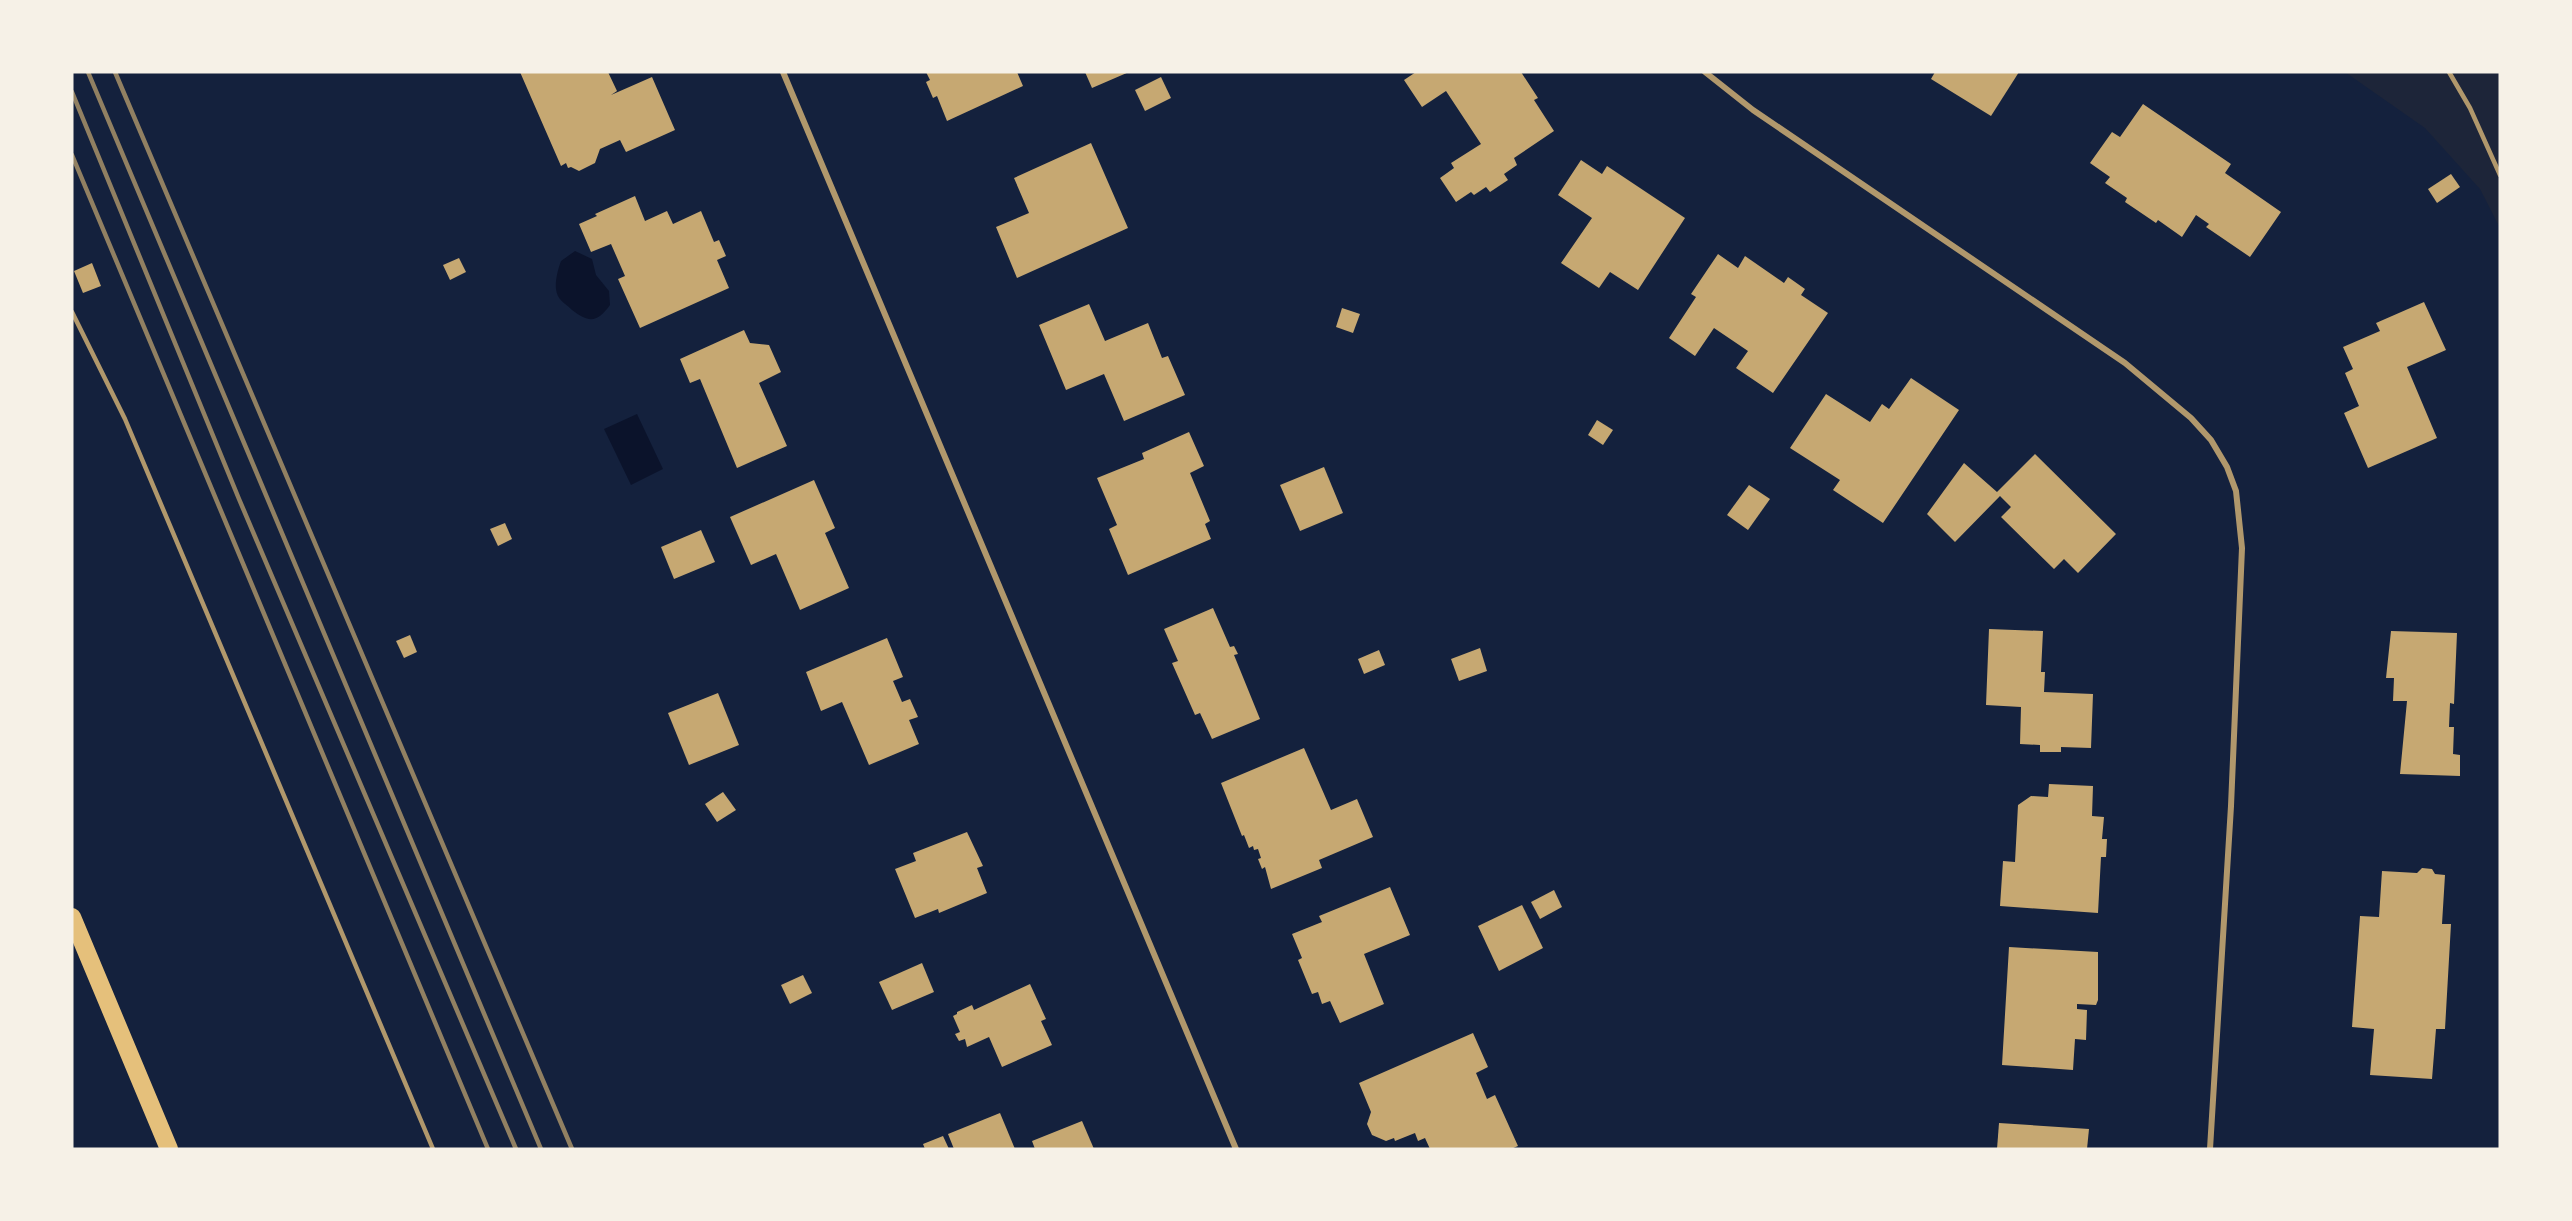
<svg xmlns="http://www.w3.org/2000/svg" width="2572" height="1221" font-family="'Nunito Sans',sans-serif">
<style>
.green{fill:#1d2539}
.water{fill:#0b132b}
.building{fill:#c6a872}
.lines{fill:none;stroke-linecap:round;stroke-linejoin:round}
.service{stroke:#b1986c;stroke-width:4.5}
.minor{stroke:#b1986c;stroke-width:6}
.motorway{stroke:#e5c07b;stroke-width:18}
.rail{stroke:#918062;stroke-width:4.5}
</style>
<rect width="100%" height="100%" fill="#14213d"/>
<!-- green -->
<polygon class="green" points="2345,72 2500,72 2500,228 2480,189 2425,128"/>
<!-- water -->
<g class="water">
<path d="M575,251L592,259L596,275L609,291L610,305C597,323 589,323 572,310C565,303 557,300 556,289C555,281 558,269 561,261Z"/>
<polygon points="637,414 663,469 631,485 604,429"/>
</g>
<!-- building -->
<g class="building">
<polygon points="520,72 608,72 617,91 611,95 652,77 675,130 626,152 620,140 600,149 595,163 579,171 571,167 568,168 566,163 561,166"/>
<polygon points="926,72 1017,72 1023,86 947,121 937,96 933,98 926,82 930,80"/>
<polygon points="1085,72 1129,72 1092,88"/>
<polygon points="1416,72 1521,72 1538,98 1534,100 1554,131 1514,158 1517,165 1504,174 1508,180 1490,192 1486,187 1474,195 1471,192 1456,202 1440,178 1454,168 1451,163 1481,144 1446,91 1422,107 1404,80"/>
<polygon points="1935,72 2019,72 1991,116 1931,79"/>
<polygon points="1161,77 1171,98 1145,111 1135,90"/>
<polygon points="2143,104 2231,164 2225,173 2281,212 2250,257 2206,227 2209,224 2196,215 2182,237 2158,220 2156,223 2125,202 2127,198 2105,183 2110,177 2090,163 2112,132 2120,137"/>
<polygon points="1091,143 1128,228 1017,278 996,227 1029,213 1014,178"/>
<polygon points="1581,160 1602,174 1607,166 1685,218 1638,290 1610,272 1599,288 1561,263 1592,218 1558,195"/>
<polygon points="2451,174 2460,187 2437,203 2428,189"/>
<polygon points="635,196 645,221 667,211 673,224 701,211 714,242 719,240 726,256 717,260 729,288 640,328 618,279 625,276 611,244 591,252 579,224 597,216 595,214"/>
<polygon points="1718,254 1738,268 1745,256 1784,283 1788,277 1805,289 1801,295 1828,313 1773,393 1736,368 1748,351 1714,328 1695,356 1669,338 1696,297 1691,294"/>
<polygon points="459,258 466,272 450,280 443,265"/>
<polygon points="92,263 101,286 83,293 74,271"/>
<polygon points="2424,302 2446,350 2407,367 2437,438 2368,468 2344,413 2359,406 2345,373 2353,369 2343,347 2380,331 2376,323"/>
<polygon points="1089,304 1105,341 1148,323 1162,358 1168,356 1185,395 1124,421 1104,374 1066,390 1039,325"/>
<polygon points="1342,308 1360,314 1353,333 1336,327"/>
<polygon points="744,330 750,343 769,345 781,372 759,383 787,446 737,468 700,379 690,383 680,359"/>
<polygon points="1911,378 1959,410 1883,523 1833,490 1840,480 1790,448 1826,394 1870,422 1882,404 1889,409"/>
<polygon points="1597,420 1613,430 1603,445 1588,435"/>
<polygon points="1189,432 1204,466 1190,473 1210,521 1205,524 1211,539 1128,575 1109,529 1117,525 1097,478 1144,459 1142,453"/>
<polygon points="2035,454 2116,534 2078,573 2064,559 2054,569 2001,517 2011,507 2000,496 1955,542 1927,514 1964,463 1997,492"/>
<polygon points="1324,467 1343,513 1300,531 1280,485"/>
<polygon points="814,480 835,528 825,533 849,588 800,610 776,554 751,565 730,517"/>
<polygon points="1749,485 1770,499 1748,530 1727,515"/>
<polygon points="505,523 512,539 498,546 490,529"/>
<polygon points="701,530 715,562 674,579 661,547"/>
<polygon points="1213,608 1230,647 1234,646 1238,654 1234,655 1260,719 1212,739 1200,713 1195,715 1172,663 1178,661 1164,629"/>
<polygon points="1989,629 2043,631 2041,672 2045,672 2044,692 2093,694 2091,748 2061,747 2061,752 2040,752 2040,745 2020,744 2021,707 1986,705"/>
<polygon points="2391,631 2457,633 2454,704 2450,703 2449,727 2454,727 2453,754 2460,755 2460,776 2400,774 2407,701 2393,701 2394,678 2386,678"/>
<polygon points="410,635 417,652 404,658 396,641"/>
<polygon points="887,638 903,677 893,681 902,702 910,699 918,717 909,720 919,744 869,765 842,702 821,711 806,672"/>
<polygon points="1480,648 1487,671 1459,681 1451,659"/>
<polygon points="1379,650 1385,665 1364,674 1358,659"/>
<polygon points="718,693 739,745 689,765 668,713"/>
<polygon points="1304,748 1331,810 1357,799 1373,837 1319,860 1322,868 1271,889 1265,867 1262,869 1258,859 1261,858 1258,849 1254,850 1253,846 1249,848 1244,835 1242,836 1221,783"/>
<polygon points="2049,784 2093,786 2092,816 2104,817 2102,839 2107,839 2106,857 2101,857 2098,913 2000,906 2003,861 2015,862 2018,805 2031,796 2048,797"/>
<polygon points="723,792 736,810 717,822 705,804"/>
<polygon points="967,832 983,866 977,868 987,893 939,913 938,909 915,918 895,869 916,861 913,853"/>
<polygon points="2422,868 2432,869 2435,874 2445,875 2442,924 2451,924 2445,1029 2436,1029 2432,1079 2370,1075 2374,1029 2352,1027 2360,916 2379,917 2382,871 2417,873"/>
<polygon points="1390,887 1410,935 1364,954 1384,1004 1340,1023 1330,1001 1322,1004 1318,992 1312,994 1298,960 1302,958 1292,934 1322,922 1319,916"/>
<polygon points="1554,890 1562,907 1540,919 1531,902"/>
<polygon points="1522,905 1543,948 1499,971 1478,926"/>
<polygon points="2009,947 2098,952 2098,1000 2096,1005 2077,1004 2077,1009 2087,1010 2086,1040 2075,1039 2073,1070 2002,1065"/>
<polygon points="922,963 934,992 892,1010 879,982"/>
<polygon points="803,975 812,993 790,1004 781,985"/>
<polygon points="1030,984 1046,1019 1041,1021 1052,1045 1002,1067 989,1037 967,1047 965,1039 959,1041 955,1034 960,1032 953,1016 957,1014 957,1012 972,1005 974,1010"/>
<polygon points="1473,1033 1488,1067 1476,1073 1487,1099 1495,1095 1518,1146 1511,1149 1430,1149 1425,1138 1418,1141 1415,1133 1395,1141 1394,1138 1386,1141 1372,1135 1367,1124 1371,1112 1359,1083"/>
<polygon points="1000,1113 1015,1149 954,1149 948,1134"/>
<polygon points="1082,1121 1094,1149 1035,1149 1032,1141"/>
<polygon points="1999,1123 2089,1129 2087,1149 1997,1149"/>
<polygon points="943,1136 949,1149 925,1149 923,1144"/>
</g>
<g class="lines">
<!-- service -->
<g class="service">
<polyline points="2449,72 2470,108 2500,175"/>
<polyline points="72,312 125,419 433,1149"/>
</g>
<!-- minor -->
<g class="minor">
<polyline points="783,72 1236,1149"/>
<polyline points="1705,72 1753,110 2125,363 2191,418 2211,440 2227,467 2236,491 2242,548 2231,806 2210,1149"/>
</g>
<!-- motorway -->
<polyline class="motorway" points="72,917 169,1149"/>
<!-- rail -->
<g class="rail">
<polyline points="88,72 541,1149"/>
<polyline points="115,72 572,1149"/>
<polyline points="72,92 239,499 516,1149"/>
<polyline points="72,155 488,1149"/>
</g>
</g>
<!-- border -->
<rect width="2572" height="1221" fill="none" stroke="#f6f1e7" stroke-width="147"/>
</svg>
